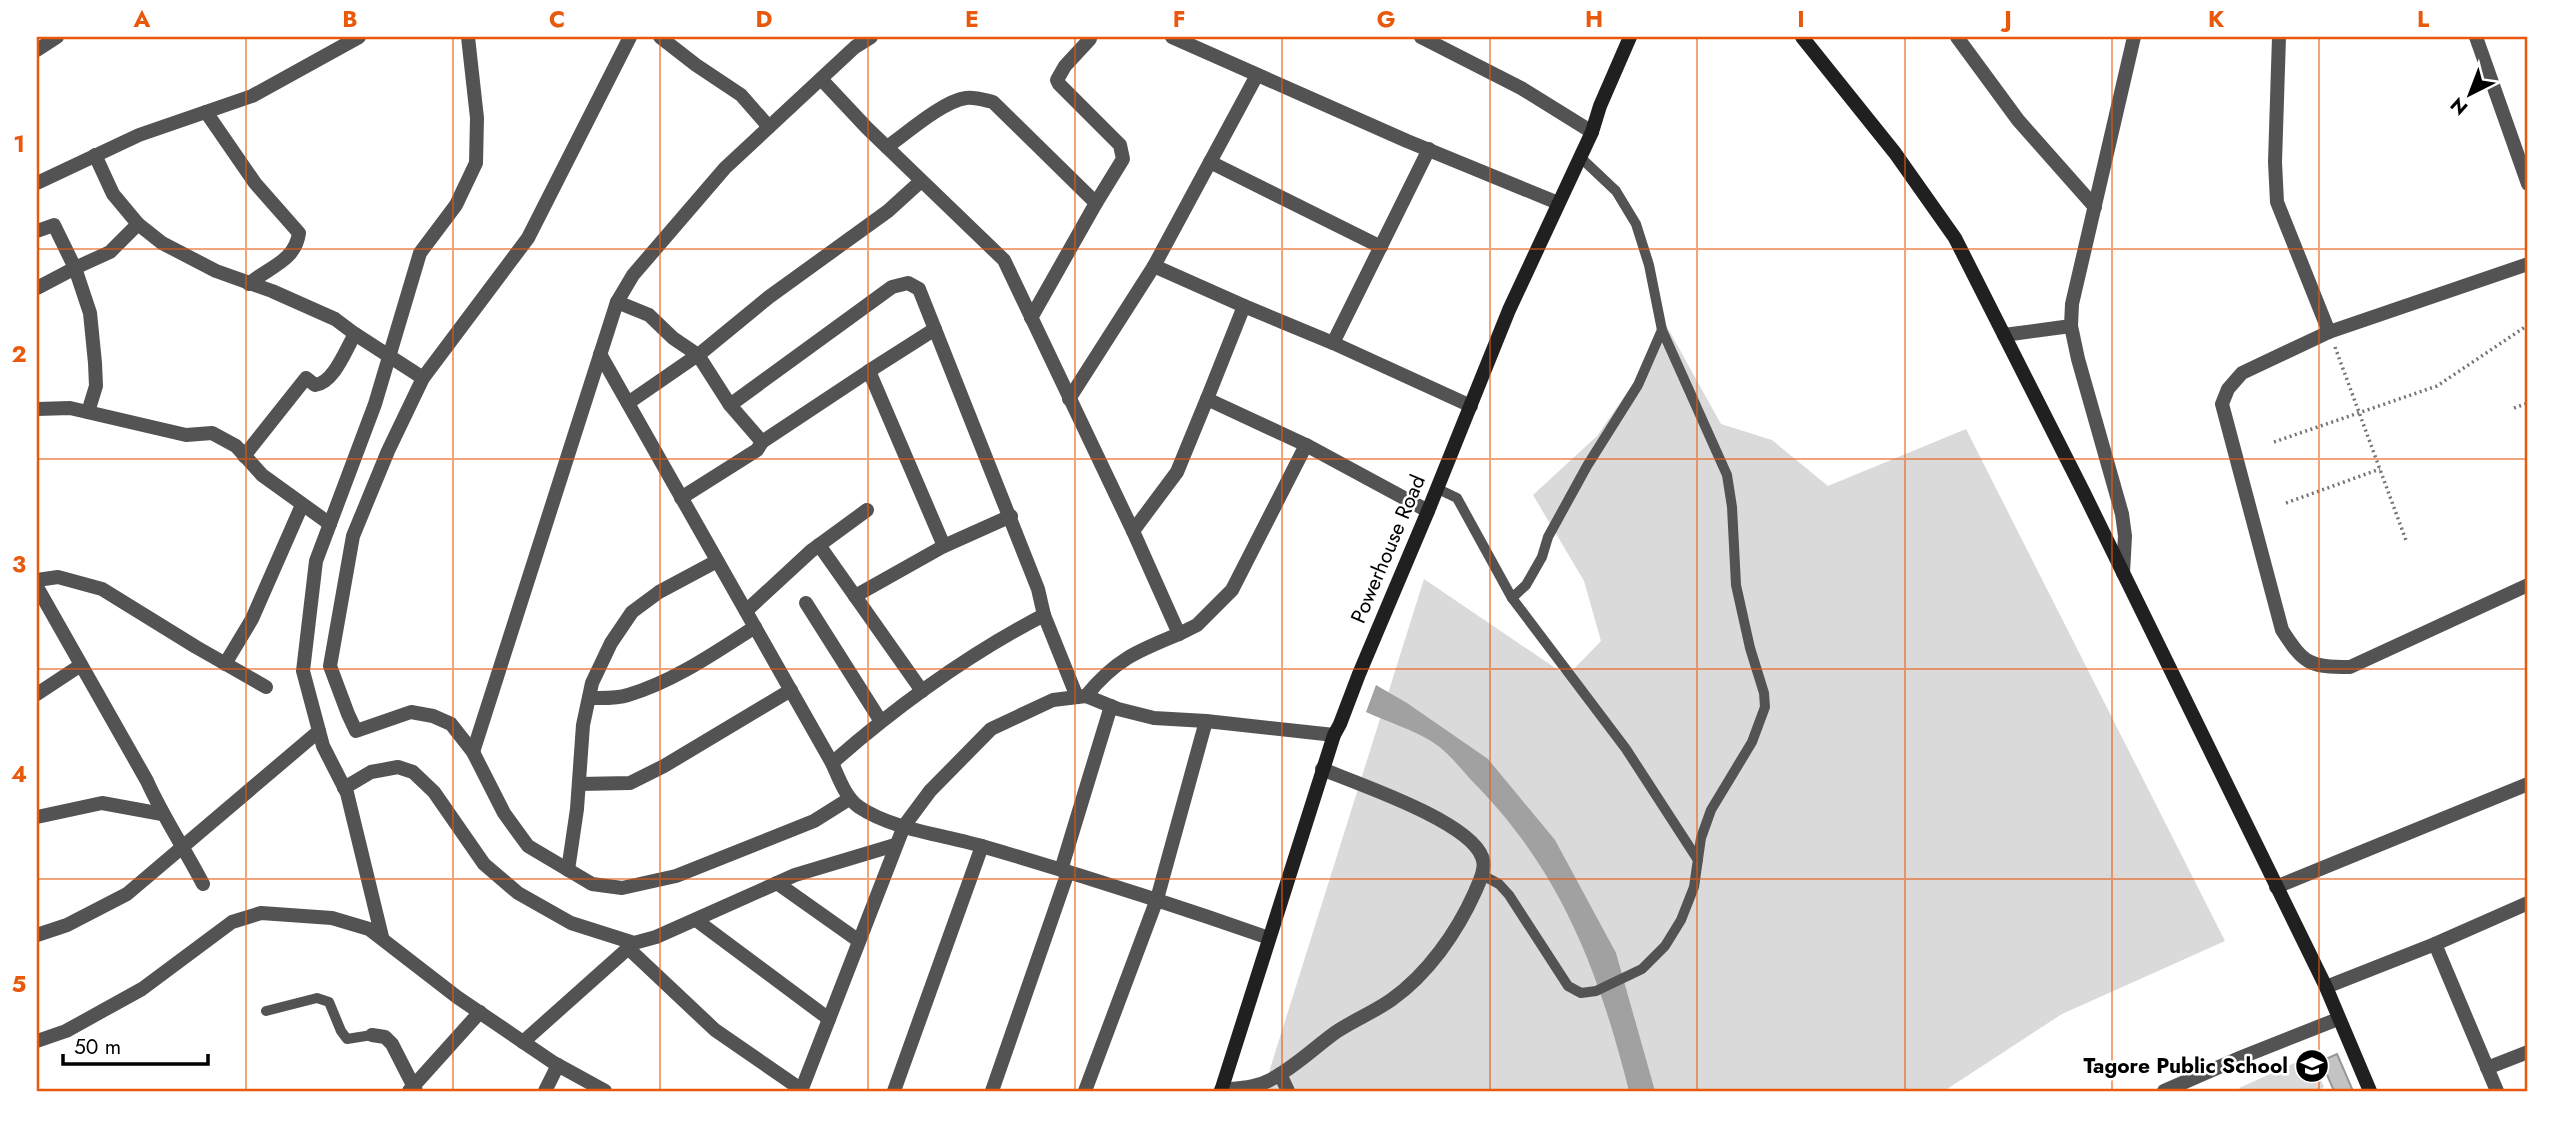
<svg xmlns="http://www.w3.org/2000/svg" width="2565" height="1128" font-family="Jost,sans-serif">
<style>
.green{fill:#dadada}
.water{fill:#a1a1a1}
.building{fill:#c3c3c3;stroke:#979797;stroke-width:2}
.lines{fill:none;stroke-linecap:round;stroke-linejoin:round}
.path{stroke:#757575;stroke-width:3.5;stroke-dasharray:2 3.5;stroke-linecap:butt}
.lane{stroke:#535353;stroke-width:10}
.street{stroke:#535353;stroke-width:14}
.secondary{stroke:#202020;stroke-width:14}
.grid{fill:none;stroke:#e8590c;stroke-width:2;stroke-opacity:0.55}
.labels{text-anchor:middle;dominant-baseline:central;stroke-width:5;stroke-linejoin:round;paint-order:stroke}
.street-label{font-size:21px;fill:#000;stroke:#fff}
.poi-label{font-size:21px;font-weight:bold;fill:#000;stroke:#fff;text-anchor:end}
.neatline{fill:none;stroke:#e8590c;stroke-width:2.5}
.grid-label{font-size:23px;text-anchor:middle;font-weight:bold;fill:#e8590c}
</style>
<rect width="100%" height="100%" fill="#fff"/>
<!-- green -->
<g class="green">
<polygon points="1661,316 1721,424 1772,440 1828,486 1966,429 2225,941 2062,1014 1944,1091 1263,1091 1424,579 1567,676 1601,641 1584,581 1533,495 1597,436 1642,371"/>
<polygon points="2310,1056 2324,1087 2316,1091 2241,1091 2239,1088"/>
</g>
<!-- water -->
<path class="water" d="M1376,685L1407,703L1488,759L1555,840L1616,953L1655,1091H1629C1599,972 1561,870 1472,781C1461,769 1448,752 1434,743C1414,730 1388,722 1366,712Z"/>
<!-- building -->
<polygon class="building" points="2337,1054 2353,1091 2334,1091 2321,1061"/>
<g class="lines">
<!-- path -->
<g class="path">
<polyline points="2335,347 2407,543"/>
<polyline points="2514,408 2528,403"/>
<polyline points="2274,442 2437,386 2528,325"/>
<polyline points="2528,486 2528,490"/>
<polyline points="2286,503 2380,469"/>
</g>
<!-- lane -->
<g class="lane">
<polyline points="1436,488 1457,498 1512,598 1526,585 1542,557 1548,537 1587,466 1638,385 1662,330 1649,265 1636,224 1616,191 1580,157"/>
<polyline points="1512,598 1626,749 1698,860"/>
<polyline points="1482,875 1499,884 1509,895 1568,986 1581,993 1596,991 1642,969 1665,946 1681,920 1694,887 1701,838 1711,810 1752,742 1765,707 1764,693 1750,648 1736,585 1732,507 1727,475 1662,330"/>
<polyline points="266,1011 317,998 329,1002 341,1031 347,1039 372,1035"/>
</g>
<!-- street -->
<g class="street">
<polyline points="630,37 528,238 423,378 388,451 353,536 330,666 348,714 356,731 411,712 433,716 451,724 473,752 504,813 528,846 592,884 622,888 676,876 814,821 849,799"/>
<polyline points="660,37 696,65 741,95 769,127"/>
<polyline points="1172,37 1407,141 1558,203"/>
<polyline points="1421,37 1521,88 1592,132"/>
<polyline points="1957,37 2018,120 2095,207"/>
<polyline points="2279,37 2275,162 2277,202 2329,332"/>
<polyline points="2476,37 2528,184"/>
<polyline points="1090,39 1065,66 1057,80 1059,84 1120,145 1123,159 1096,203"/>
<polyline points="37,50 57,37"/>
<polyline points="821,79 867,128 1004,260 1133,531 1177,472 1207,399 1306,445 1428,511"/>
<path d="M206,112L255,183L299,233C295,262 268,267 249,284"/>
<path d="M887,147C907,133 943,101 966,98C976,97 984,100 993,102L1096,203L1031,318"/>
<polyline points="95,155 113,194 138,224"/>
<polyline points="1210,162 1381,247"/>
<polyline points="37,183 139,135 252,96 359,37"/>
<polyline points="37,231 54,225 75,268 37,288"/>
<path d="M2528,264L2329,332L2242,373L2228,389L2222,404L2282,630C2304,664 2309,667 2350,667L2528,585"/>
<polyline points="1154,266 1257,75"/>
<polyline points="617,302 649,315 673,338 698,355 730,405 762,442 757,450 681,498"/>
<polyline points="2004,335 2071,326"/>
<polyline points="1333,343 1471,406"/>
<path d="M600,354L832,763C839,778 845,797 859,807C893,830 946,835 985,847C1081,875 1175,905 1269,938"/>
<polyline points="869,371 935,329"/>
<polyline points="1069,399 1154,266 1244,306"/>
<polyline points="1207,399 1244,306 1333,343 1429,149"/>
<polyline points="628,403 702,352 769,297 888,211 921,181"/>
<path d="M730,405L892,287L908,283L919,289L1038,589L1044,615C967,655 897,706 832,763"/>
<polyline points="37,409 70,408 186,435 212,433 236,446 262,475 330,524"/>
<polyline points="88,412 96,386 95,363 90,313 75,268 110,252 138,224 162,243 216,271 272,291 335,319 355,334 423,378"/>
<polyline points="762,442 869,371 944,546"/>
<path d="M244,456L306,378L315,385C334,383 346,349 355,334"/>
<polyline points="1133,531 1179,634 1197,625 1232,590 1306,445"/>
<polyline points="819,545 922,691"/>
<polyline points="2123,573 2125,536 2122,514 2078,359 2071,326 2072,304 2134,37"/>
<polyline points="37,580 58,577 102,589 196,647 266,687"/>
<path d="M37,587L147,781C163,817 185,849 203,884"/>
<polyline points="855,596 944,546 1011,516"/>
<polyline points="806,603 880,720"/>
<polyline points="746,611 811,551 867,510"/>
<polyline points="1044,615 1077,697"/>
<path d="M1179,634C1137,651 1115,660 1086,696L1118,709L1154,718L1206,721L1334,735"/>
<polyline points="225,664 252,619 302,505"/>
<polyline points="37,694 81,665"/>
<path d="M589,698C602,698 616,699 628,695C673,682 716,652 755,627"/>
<polyline points="473,752 617,302 633,275 725,168 855,47 871,37"/>
<polyline points="579,784 630,783 664,766 791,690"/>
<polyline points="344,788 371,772 398,767 413,772 434,792 484,864 518,893 571,923 634,943 656,937 795,875 895,845"/>
<polyline points="37,817 102,803 162,814"/>
<polyline points="568,870 577,809 583,725 592,683 611,643 632,612 659,592 717,561"/>
<polyline points="1061,870 1111,706"/>
<polyline points="777,883 859,941"/>
<polyline points="2276,887 2528,784"/>
<polyline points="696,920 829,1019"/>
<polyline points="37,935 67,925 127,894 319,731"/>
<polyline points="382,937 347,793 323,746 303,671 316,561 375,404 420,253 456,205 476,163 477,118 468,37"/>
<polyline points="2435,944 2497,1091"/>
<polyline points="629,949 715,1030 802,1090"/>
<polyline points="2326,987 2435,944 2528,903"/>
<polyline points="372,1035 385,1037 392,1044 416,1091"/>
<polyline points="37,1041 66,1031 142,989 232,922 261,913 332,918 369,929 457,997 554,1063 605,1091"/>
<polyline points="523,1042 634,943"/>
<polyline points="2487,1068 2528,1052"/>
<polyline points="1280,1074 1288,1091"/>
<path d="M1221,1090C1239,1088 1256,1088 1272,1079C1296,1066 1315,1047 1336,1032C1354,1020 1374,1012 1391,1000C1428,974 1457,932 1475,892C1479,882 1487,868 1482,857C1469,821 1358,784 1322,769"/>
<polyline points="409,1091 480,1012"/>
<polyline points="545,1091 558,1065"/>
<polyline points="801,1091 904,826 930,791 991,729 1053,700 1086,696"/>
<polyline points="894,1091 982,846"/>
<polyline points="992,1091 1068,872"/>
<polyline points="1085,1091 1157,899 1206,721"/>
<polyline points="2164,1091 2242,1057 2338,1019"/>
</g>
<!-- secondary -->
<g class="secondary">
<polyline points="1802,37 1895,153 1955,238 2084,493 2326,987 2370,1091"/>
<polyline points="1221,1091 1334,735 1340,724 1359,674 1428,511 1509,310 1592,132 1600,106 1630,37"/>
</g>
</g>
<!-- grid -->
<path class="grid" d="M246,37V1091M453,37V1091M660,37V1091M868,37V1091M1075,37V1091M1282,37V1091M1490,37V1091M1697,37V1091M1905,37V1091M2112,37V1091M2319,37V1091M37,249H2528M37,459H2528M37,669H2528M37,879H2528"/>
<!-- icons -->
<defs>
<g id="school-disc" transform="scale(1.75)"><circle r="9.5" fill="#000" stroke="#fff"/><path d="M0-5L7-2L0 1L-7-2ZM-4 1L0 2.5L4 1V4Q0 6-4 4Z" fill="#fff"/></g>
</defs>
<g fill-rule="evenodd">
<use href="#school-disc" x="2312" y="1066"/>
</g>
<g class="labels">
<!-- street labels -->
<g class="street-label">
<text transform="translate(1388 549) rotate(-67)">Powerhouse Road</text>
</g>
<!-- poi labels -->
<g class="poi-label">
<text x="2288" y="1066">Tagore Public School</text>
</g>
</g>
<!-- border -->
<rect width="2565" height="1128" fill="none" stroke="#ffffff" stroke-width="77"/>
<!-- north arrow -->
<g transform="translate(2470 94) rotate(222)" stroke="#ffffff" stroke-width="5" paint-order="stroke">
<path d="M0-5L12 26L0 18L-12 26Z" fill="#000000"/>
<text y="-10" font-size="19" font-weight="bold" text-anchor="middle" fill="#000000">N</text>
</g>
<!-- scale -->
<path d="M63 1054v10h145v-10" fill="none" stroke="#000000" stroke-width="3.5"/>
<text x="74" y="1054" font-size="21" fill="#000000" stroke="#ffffff" stroke-width="5" paint-order="stroke">50 m</text>
<rect x="38" y="38" width="2488" height="1052" class="neatline"/>
<g class="grid-label">
<text x="142" y="27">A</text>
<text x="350" y="27">B</text>
<text x="557" y="27">C</text>
<text x="764" y="27">D</text>
<text x="972" y="27">E</text>
<text x="1179" y="27">F</text>
<text x="1386" y="27">G</text>
<text x="1594" y="27">H</text>
<text x="1801" y="27">I</text>
<text x="2008" y="27">J</text>
<text x="2216" y="27">K</text>
<text x="2423" y="27">L</text>
<text x="19" y="152">1</text>
<text x="19" y="362">2</text>
<text x="19" y="572">3</text>
<text x="19" y="782">4</text>
<text x="19" y="992">5</text>
</g>
</svg>
